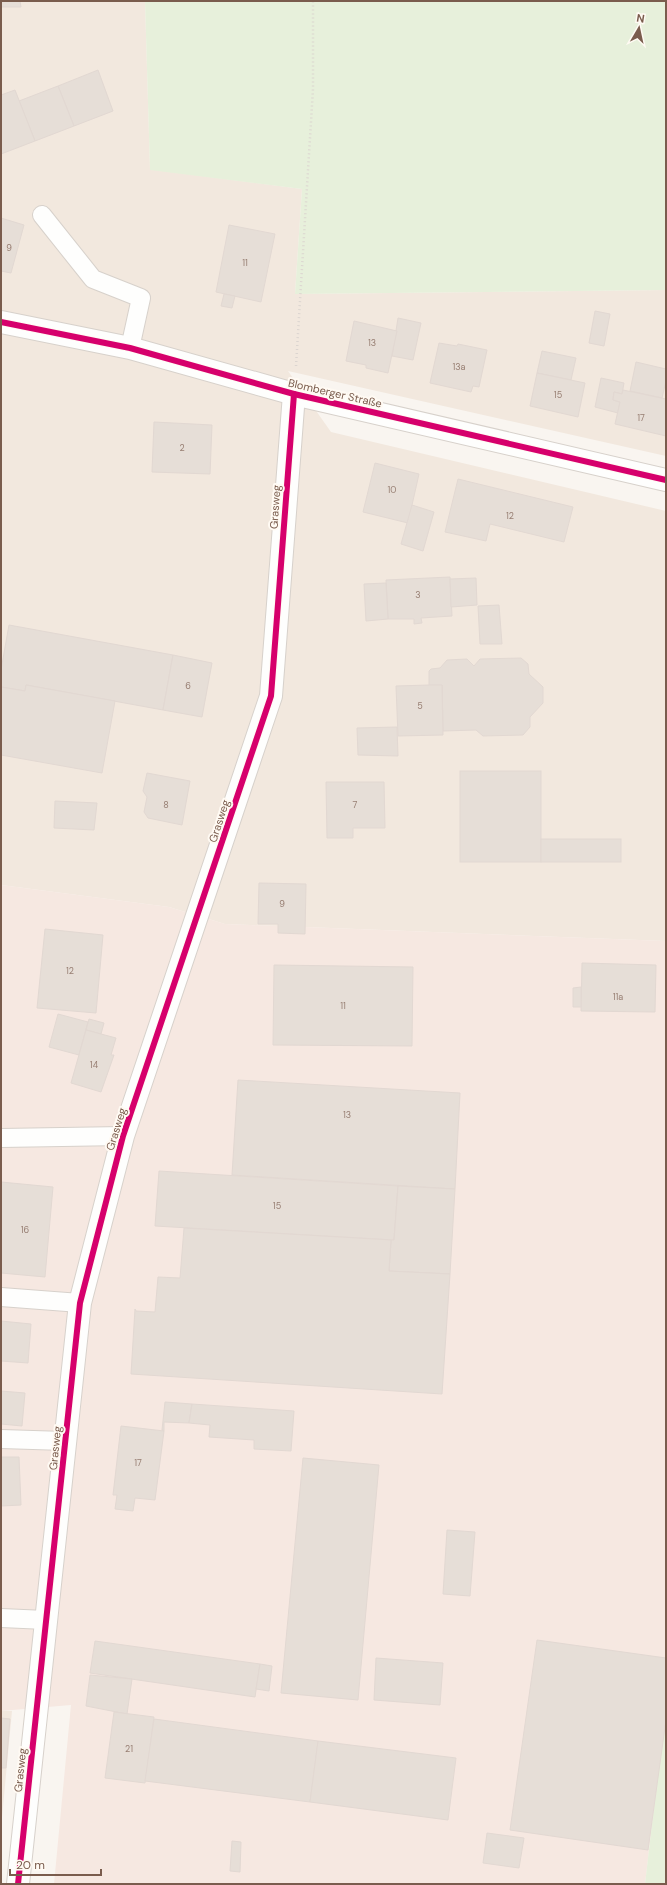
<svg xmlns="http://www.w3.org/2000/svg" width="667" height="1885" font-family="'DM Sans',sans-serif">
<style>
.residential{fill:#f2e8de}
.commercial{fill:#f6e8e1}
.green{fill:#e7f0db}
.building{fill:#e6ded7;stroke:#e2d8d2}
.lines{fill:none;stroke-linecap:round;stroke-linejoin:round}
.service-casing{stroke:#d7d1cb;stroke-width:20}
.minor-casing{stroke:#d7d1cb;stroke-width:24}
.tertiary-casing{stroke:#d7d1cb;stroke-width:24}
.path{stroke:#dcd5d0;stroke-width:2.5;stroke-dasharray:1 3;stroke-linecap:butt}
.service{stroke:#fefefd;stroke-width:18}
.minor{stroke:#fefefd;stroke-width:22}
.tertiary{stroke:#fefefd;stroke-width:22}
.cycleway-casing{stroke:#fffaf3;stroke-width:8}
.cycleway{stroke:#d6006c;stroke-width:6}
.labels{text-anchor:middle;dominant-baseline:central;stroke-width:4;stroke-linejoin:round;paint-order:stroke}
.number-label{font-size:9px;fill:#977e72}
.street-label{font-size:11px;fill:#7a5c4d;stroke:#fffaf3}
</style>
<rect width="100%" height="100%" fill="#f9f5f0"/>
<!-- residential -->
<g class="residential">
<polygon points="1,1 145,1 150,169 302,189 295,294 666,290 666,456 288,371 331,432 666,511 666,941 225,924 169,907 1,885"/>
<polygon points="1,1711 12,1711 1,1828"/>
</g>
<!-- commercial -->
<polygon class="commercial" points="1,885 169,907 225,924 666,941 666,1703 645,1884 54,1884 71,1705 1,1711"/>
<!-- green -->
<g class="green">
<polygon points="145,1 666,1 666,290 295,294 302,189 150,170"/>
<polygon points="666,1703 666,1884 645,1884"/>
</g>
<!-- building -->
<g class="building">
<polygon points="1,1 20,1 21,7 1,7"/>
<polygon points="98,70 113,111 74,126 58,86"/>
<polygon points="58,86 74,126 35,141 19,101"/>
<polygon points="15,90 35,141 1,154 1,95"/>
<polygon points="1,218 24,225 11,273 1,271"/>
<polygon points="229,225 275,234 261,302 216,292"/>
<polygon points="224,294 235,296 232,308 221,306"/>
<polygon points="595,311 610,314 604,346 589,343"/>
<polygon points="398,318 421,323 413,360 392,356"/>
<polygon points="354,321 397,331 388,373 366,368 366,365 346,361"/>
<polygon points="439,343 457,346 458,344 487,350 479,387 473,386 471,392 430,383"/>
<polygon points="542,351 576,358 571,380 537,373"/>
<polygon points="636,362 666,369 666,381 662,398 630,391"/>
<polygon points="537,373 585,383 578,417 530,406"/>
<polygon points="601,378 624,383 622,394 614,392 613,400 620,402 618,413 595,407"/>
<polygon points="623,390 666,399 666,436 615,424 620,402 613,400 614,392 622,394"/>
<polygon points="154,422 212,425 210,474 152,472"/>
<polygon points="375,463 419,474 408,523 363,512"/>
<polygon points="458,479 573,507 564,542 490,524 486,541 445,532"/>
<polygon points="412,505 434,512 423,551 401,544"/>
<polygon points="450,577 452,616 421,618 422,623 414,624 414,619 388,619 386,580"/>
<polygon points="476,578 477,605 451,607 450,579"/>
<polygon points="386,583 388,619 366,621 364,584"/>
<polygon points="499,605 502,644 480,644 478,606"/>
<polygon points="9,625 173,655 163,710 26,685 25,691 1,687 1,670"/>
<polygon points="173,655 212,663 202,717 163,710"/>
<polygon points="521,658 528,664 529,674 543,687 543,703 530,717 530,727 523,735 483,736 476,730 443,731 442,685 429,685 429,671 431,669 440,668 447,660 467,659 474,666 480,659"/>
<polygon points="26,685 115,701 102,773 1,755 1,687 25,691"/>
<polygon points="429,685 442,685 443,735 398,736 396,686"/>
<polygon points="397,727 398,756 358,755 357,728"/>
<rect x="460" y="771" width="81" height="91"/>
<polygon points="147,773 190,781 182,825 148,818 144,812 147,797 143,791"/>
<polygon points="326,782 384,782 385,828 353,828 353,838 327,838"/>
<polygon points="55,801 97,803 94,830 54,828"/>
<rect x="541" y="839" width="80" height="23"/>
<polygon points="259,883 306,884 305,934 278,933 278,924 258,924"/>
<polygon points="45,929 103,935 96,1013 37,1008"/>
<polygon points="582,963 656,965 655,1012 581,1011"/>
<polygon points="274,965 413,967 412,1046 273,1045"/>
<polygon points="581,987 581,1007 573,1007 573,988"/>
<polygon points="58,1014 88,1022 79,1055 49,1047"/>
<polygon points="89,1019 104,1023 101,1034 86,1030"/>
<polygon points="86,1030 116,1038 111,1055 114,1055 101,1092 71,1083"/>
<polygon points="238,1080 460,1093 455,1189 232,1175"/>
<polygon points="159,1171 398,1186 394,1240 155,1226"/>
<polygon points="1,1182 53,1187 45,1277 1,1273"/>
<polygon points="398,1186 455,1189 450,1274 389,1271 391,1240 394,1240"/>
<polygon points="184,1228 391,1240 389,1271 450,1274 442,1394 131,1374 135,1309 136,1311 155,1312 158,1277 180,1278"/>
<polygon points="1,1321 31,1324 28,1363 1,1361"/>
<polygon points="1,1391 25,1393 22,1426 1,1424"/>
<polygon points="165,1402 192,1404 189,1423 164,1422 164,1431 162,1430"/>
<polygon points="192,1404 294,1411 291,1451 254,1449 254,1440 209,1437 210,1425 189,1423"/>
<polygon points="121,1426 164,1431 155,1500 135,1498 133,1511 115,1509 117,1495 113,1495"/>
<polygon points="1,1457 19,1457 21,1505 1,1506"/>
<polygon points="303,1458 379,1465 358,1700 281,1693"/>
<polygon points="447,1530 475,1532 470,1596 443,1594"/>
<polygon points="537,1640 666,1658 666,1720 648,1850 510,1830"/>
<polygon points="95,1641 260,1664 255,1697 90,1673"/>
<polygon points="376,1658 443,1663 440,1705 374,1700"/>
<polygon points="260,1664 272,1666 269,1691 256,1689"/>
<polygon points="90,1675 132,1679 127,1714 86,1706"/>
<polygon points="114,1712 154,1717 145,1783 105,1778"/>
<polygon points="1,1718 10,1719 6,1768 1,1768"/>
<polygon points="154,1719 318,1741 310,1802 145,1781"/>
<polygon points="318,1741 456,1758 448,1820 310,1802"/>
<polygon points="487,1833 524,1838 519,1868 483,1863"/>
<polygon points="232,1841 241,1842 240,1872 230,1871"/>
</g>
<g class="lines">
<!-- service casing -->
<g class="service-casing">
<g id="service">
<polyline points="42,215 93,279 141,298 130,348"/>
<polyline points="1,1138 123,1136"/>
<polyline points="1,1297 80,1303"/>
<polyline points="1,1439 65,1441"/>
<polyline points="1,1618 46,1620"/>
</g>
</g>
<!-- minor casing -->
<g class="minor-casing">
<polyline id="minor" points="18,1884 80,1303 123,1136 271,696 294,394"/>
</g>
<!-- tertiary casing -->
<g class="tertiary-casing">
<polyline id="tertiary" points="1,322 130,348 294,394 666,480"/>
</g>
<!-- path -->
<polyline class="path" points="296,366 313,89 313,1"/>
<!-- service -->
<use href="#service" class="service"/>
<!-- minor -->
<use href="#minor" class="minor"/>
<!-- tertiary -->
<use href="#tertiary" class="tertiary"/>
<!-- cycleway casing -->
<g class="cycleway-casing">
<g id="cycleway">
<polyline points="1,322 130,348 294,394 666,480"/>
<polyline points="18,1884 80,1303 123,1136 271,696 294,394"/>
</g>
</g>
<!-- cycleway -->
<use href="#cycleway" class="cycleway"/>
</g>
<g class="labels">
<!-- number labels -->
<g class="number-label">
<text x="9" y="248">9</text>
<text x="245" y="263">11</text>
<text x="372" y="343">13</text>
<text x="459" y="367">13a</text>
<text x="558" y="395">15</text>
<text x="641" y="418">17</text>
<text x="182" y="448">2</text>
<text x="392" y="490">10</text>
<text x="510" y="516">12</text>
<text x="418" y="595">3</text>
<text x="188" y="686">6</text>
<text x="420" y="706">5</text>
<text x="166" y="805">8</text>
<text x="355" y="805">7</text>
<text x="282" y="904">9</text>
<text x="70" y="971">12</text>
<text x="618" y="997">11a</text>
<text x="343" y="1006">11</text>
<text x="94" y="1065">14</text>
<text x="347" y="1115">13</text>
<text x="277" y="1206">15</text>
<text x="25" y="1230">16</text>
<text x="138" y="1463">17</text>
<text x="129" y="1749">21</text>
</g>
<!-- street labels -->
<g class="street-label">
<text transform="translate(335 393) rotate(13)">Blomberger Straße</text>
<text transform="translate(275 507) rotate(-86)">Grasweg</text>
<text transform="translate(219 821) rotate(-72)">Grasweg</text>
<text transform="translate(116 1129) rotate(-73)">Grasweg</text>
<text transform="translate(55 1448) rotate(-84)">Grasweg</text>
<text transform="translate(20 1770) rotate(-84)">Grasweg</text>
</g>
</g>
<!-- border -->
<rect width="667" height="1885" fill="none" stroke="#7a5c4d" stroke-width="4"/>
<!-- north arrow -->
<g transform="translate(639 28) rotate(9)" stroke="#fffaf3" stroke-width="3" paint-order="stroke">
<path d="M0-3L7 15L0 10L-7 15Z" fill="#7a5c4d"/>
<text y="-6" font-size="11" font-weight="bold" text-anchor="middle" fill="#7a5c4d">N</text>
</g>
<!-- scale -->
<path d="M10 1869v6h91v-6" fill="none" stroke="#7a5c4d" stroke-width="2"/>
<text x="16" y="1869" font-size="12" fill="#7a5c4d" stroke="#fffaf3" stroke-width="3" paint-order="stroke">20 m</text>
</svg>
